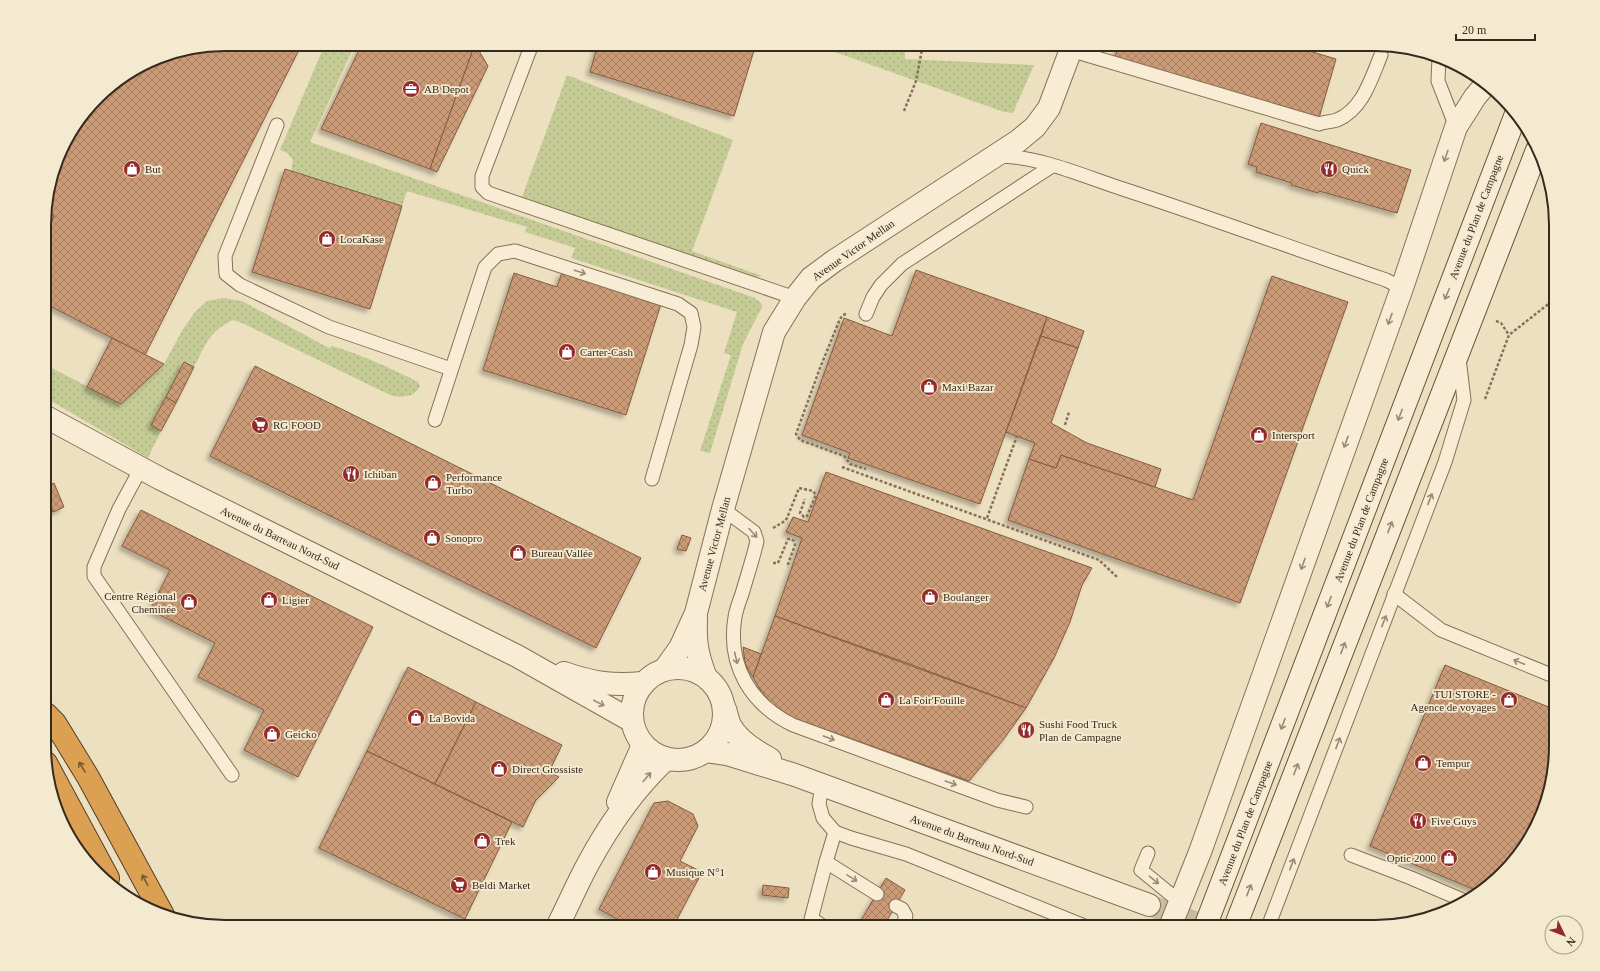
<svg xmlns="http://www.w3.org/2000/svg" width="1600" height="971" font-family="'Times New Roman',serif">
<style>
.grass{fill:url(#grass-dots)}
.building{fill:url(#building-cross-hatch);stroke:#845b3f;filter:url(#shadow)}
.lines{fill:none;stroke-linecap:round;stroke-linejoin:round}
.street-tunnel{stroke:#c8bba0;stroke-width:22;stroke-dasharray:22 11;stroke-linecap:butt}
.lane-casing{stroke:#867159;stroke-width:15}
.street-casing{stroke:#867159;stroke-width:24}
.secondary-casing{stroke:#67523c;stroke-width:24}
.highway-casing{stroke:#533f2d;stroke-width:24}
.path{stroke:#867159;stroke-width:2.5;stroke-dasharray:3 2;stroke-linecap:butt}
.lane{stroke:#f8edd4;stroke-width:13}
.street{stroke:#f8edd4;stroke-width:22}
.secondary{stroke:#f8edd4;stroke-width:22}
.highway{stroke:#dca052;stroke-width:22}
.oneway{stroke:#978b78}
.oneway2{stroke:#785932}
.labels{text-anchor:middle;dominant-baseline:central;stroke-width:3.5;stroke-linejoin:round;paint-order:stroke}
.poi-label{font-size:11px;fill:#36291d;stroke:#f4ead0;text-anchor:start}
.street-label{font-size:11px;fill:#36291d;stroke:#f4ead0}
.rim{fill:none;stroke:#36291d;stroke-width:2}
</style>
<defs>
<pattern id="grass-dots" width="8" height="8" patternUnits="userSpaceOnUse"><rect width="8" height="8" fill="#c4cb95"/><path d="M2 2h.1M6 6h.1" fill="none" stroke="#a9ae80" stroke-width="1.8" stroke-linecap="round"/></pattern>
<pattern id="building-cross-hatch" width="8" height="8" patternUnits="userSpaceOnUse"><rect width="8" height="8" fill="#cb9b77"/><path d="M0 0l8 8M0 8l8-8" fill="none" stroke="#a67e61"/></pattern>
<filter id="shadow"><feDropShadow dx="-3.5" dy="3.5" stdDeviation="2" flood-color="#0004"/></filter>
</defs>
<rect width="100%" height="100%" fill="#ede0c1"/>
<!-- grass -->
<g class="grass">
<polygon points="325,44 355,44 310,142 755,298 761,303 762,307 743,344 710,453 700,451 731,355 724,353 737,312 571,258 575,248 525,232 527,227 407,191 402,206 291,171 293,160 287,153 280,150"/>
<polygon points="812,44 905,44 905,59 1034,65 1013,113 1004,112"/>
<polygon points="567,75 733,140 692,251 762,276 750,278 522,197"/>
<path d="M223,298L242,301L329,348L332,346C363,355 390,368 418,382L420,386C414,398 404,397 392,396L242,323L233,320C209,331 205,346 194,367L184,362L151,425L161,431L148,458L46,398V365L121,404L164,364L183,329L195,312L207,301Z"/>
</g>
<!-- building -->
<g class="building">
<polygon points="225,44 302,44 145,355 46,304 46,233 54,216 46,212 46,201 63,145 105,89 156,58"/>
<polygon points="362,44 475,44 430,169 321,129"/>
<polygon points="475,44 488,66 437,172 430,169"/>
<polygon points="598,44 756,44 734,116 590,72"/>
<polygon points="1119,44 1286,44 1336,59 1319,118 1115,57"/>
<polygon points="1261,123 1411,170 1397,213 1319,191 1318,193 1291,185 1292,183 1256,172 1257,167 1248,164"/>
<polygon points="285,169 402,206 370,309 252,272"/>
<polygon points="46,212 54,216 46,233"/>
<polygon points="916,270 1047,317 980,504 848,458 850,453 802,435 844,318 892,336"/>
<polygon points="562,272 661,304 626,415 483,370 514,273 557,287"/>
<polygon points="1272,276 1348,302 1240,603 1008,520 1029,459 1056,468 1061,455 1193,500"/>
<polygon points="1047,317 1084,331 1078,348 1041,336"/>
<polygon points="1041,336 1078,348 1051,423 1087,443 1161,469 1155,487 1061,455 1056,468 1029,459 1035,443 1006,432"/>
<polygon points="112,338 164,364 121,404 87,387"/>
<polygon points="184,362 194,367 176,403 166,397"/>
<polygon points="255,366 641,558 596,648 210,456"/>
<polygon points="166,397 176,403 161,431 151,425"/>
<polygon points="826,472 1092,568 1082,585 1070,622 1054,658 1026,708 907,663 775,616 802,538 786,532 793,517 808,522"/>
<polygon points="54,483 64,507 53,512 46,494 46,487"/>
<polygon points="141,510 373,627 298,777 244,750 264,710 198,677 215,643 150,610 170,570 122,546"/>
<polygon points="682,535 691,538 686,551 677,549"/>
<polygon points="775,616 1026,708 1003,740 969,781 799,720 791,717 771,703 761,691 753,677"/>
<polygon points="743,647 761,654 753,677 748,670 745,662"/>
<polygon points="1445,665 1556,710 1556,758 1532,837 1503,874 1480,892 1370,846"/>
<polygon points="408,667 476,702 435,784 367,751"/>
<polygon points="476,702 562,745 549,772 559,777 536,800 523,827 435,784"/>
<polygon points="367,751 512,822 465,919 319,848"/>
<polygon points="668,801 693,814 698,826 680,861 702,872 673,927 631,927 599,909 654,803"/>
<polygon points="886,878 905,890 883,927 857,927"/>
<polygon points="763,885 789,888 788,898 762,895"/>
</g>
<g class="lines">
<!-- street-tunnel -->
<polyline class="street-tunnel" points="1149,905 1208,927"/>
<!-- lane casing -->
<g class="lane-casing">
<g id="lane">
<polyline points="532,44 482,176 482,187 488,193 795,298"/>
<path d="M1070,50L1319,124C1324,122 1331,122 1337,120C1363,109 1371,79 1381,55"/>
<polyline points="1439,57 1438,81 1456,127"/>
<polyline points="277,125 225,256 226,274 240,285 329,327 451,369"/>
<path d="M998,156C1039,156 1083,176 1123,189C1211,218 1298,250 1386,280L1402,288"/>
<polyline points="866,314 873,297 881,285 902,264 1052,166"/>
<polyline points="435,420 485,267 498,254 515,251 678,304 691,313 694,327 691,345 652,479"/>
<polyline points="141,468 119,509 94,567 94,576 232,775"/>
<path d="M723,509L754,532L757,541C753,559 747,576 742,594C739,602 736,610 735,617C727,665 750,704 793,725L997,800L1026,807"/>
<polyline points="1394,594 1441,630 1556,677"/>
<polyline points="822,785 819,804 823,818 835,832 851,838 906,854 1087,927"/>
<polyline points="1148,853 1141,870 1180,902"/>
<polyline points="1351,855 1411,878 1467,902"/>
<polyline points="826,862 877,894"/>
<polyline points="896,906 902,909 906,916 902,927"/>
<polyline points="812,919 824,927"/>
<polyline points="809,927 826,862 835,832"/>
<polyline points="1268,927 1445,462 1464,400 1459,358"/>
</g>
</g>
<!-- street casing -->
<g class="street-casing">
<g id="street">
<polyline points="46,417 161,479 517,656 632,721"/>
<path d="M696,618C695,641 697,654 705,675"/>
<circle cx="678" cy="714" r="46"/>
<polyline points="665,669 680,648 696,613 723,509 774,332 795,298 811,278 834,261 1018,141 1035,127 1049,108 1073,44"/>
<path d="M564,673C593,683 613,686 643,683"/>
<path d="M725,709C727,715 728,722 731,727C740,742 756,751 770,759"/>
<polyline points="706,751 727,754 795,775 1149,905"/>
<polyline points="618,802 643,745"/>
<path d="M557,927C568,906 577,884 588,864C609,825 634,789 666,759"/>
<polyline points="1170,927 1200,852 1402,288 1456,127 1475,97 1486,84"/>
</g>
</g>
<!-- secondary casing -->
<g class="secondary-casing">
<g id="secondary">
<polyline points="1205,927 1516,114"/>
<polyline points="1235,927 1537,150"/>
</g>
</g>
<!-- highway casing -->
<g class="highway-casing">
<g id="highway">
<polyline points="46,714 55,723 88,777 163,915"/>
<polyline points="46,763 108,878"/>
</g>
</g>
<!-- path -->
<g class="path">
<polyline points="904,111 916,81 923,44"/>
<polyline points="846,314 843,315 840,319 820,368 796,434 800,440 844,456 850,464 866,469"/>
<polyline points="1496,321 1501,323 1509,335"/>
<polyline points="1485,399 1509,335 1556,298"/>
<polyline points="1065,425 1069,412"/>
<polyline points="842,467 1099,560 1117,577"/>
<polyline points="987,518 1017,436"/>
<polyline points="773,528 785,521 787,518 799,488 813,491 816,495 807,516 804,517 800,513 805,499"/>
<polyline points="773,563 778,563 788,539 791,539 794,541 795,545 787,567"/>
</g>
<!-- lane -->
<use href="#lane" class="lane"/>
<!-- street -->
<use href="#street" class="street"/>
<!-- secondary -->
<use href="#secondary" class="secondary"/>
<!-- highway -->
<use href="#highway" class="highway"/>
</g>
<!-- one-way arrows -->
<defs><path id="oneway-shaft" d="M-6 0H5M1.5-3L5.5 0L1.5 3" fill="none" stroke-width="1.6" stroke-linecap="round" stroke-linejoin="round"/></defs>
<g class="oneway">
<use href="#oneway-shaft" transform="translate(1446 156) rotate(109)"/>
<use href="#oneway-shaft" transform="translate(580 272) rotate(18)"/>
<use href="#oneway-shaft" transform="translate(1447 294) rotate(113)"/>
<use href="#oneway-shaft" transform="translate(1390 319) rotate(110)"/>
<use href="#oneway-shaft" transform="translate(1400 415) rotate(111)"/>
<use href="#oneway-shaft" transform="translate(1346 442) rotate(110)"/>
<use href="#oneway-shaft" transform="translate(1430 499) rotate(-69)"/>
<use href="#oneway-shaft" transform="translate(1390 527) rotate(-69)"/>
<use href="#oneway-shaft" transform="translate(753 533) rotate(48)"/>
<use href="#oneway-shaft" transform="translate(1303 564) rotate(110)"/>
<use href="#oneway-shaft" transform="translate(1329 602) rotate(111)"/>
<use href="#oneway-shaft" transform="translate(1384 621) rotate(-69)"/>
<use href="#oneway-shaft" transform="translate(1343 648) rotate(-69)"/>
<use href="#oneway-shaft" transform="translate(736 658) rotate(76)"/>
<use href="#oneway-shaft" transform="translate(1519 662) rotate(-158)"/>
<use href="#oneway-shaft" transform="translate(599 703) rotate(28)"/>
<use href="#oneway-shaft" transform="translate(1283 724) rotate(111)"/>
<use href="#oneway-shaft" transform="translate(829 738) rotate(20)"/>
<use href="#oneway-shaft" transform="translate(1338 743) rotate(-69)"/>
<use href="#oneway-shaft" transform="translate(1296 769) rotate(-69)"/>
<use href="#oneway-shaft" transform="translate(647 777) rotate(-50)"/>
<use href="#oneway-shaft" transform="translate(951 783) rotate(20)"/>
<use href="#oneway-shaft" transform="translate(1292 864) rotate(-69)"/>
<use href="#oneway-shaft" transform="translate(852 878) rotate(32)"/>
<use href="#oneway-shaft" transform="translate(1154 880) rotate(39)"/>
<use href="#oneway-shaft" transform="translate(1249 890) rotate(-69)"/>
</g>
<g class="oneway2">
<use href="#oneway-shaft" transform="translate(82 767) rotate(-121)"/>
<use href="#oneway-shaft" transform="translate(145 880) rotate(-118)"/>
</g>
<!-- icons -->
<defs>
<g id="office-disc" transform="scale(0.9)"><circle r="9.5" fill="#942a2a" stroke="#f4ead0"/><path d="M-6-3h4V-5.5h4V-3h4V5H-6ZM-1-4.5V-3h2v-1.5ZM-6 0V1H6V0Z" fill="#fff"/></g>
<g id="shop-disc" transform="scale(0.9)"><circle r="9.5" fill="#942a2a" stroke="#f4ead0"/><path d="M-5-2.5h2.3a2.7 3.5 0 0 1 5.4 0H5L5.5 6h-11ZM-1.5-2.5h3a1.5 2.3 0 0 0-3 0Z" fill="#fff"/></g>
<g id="restaurant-disc" transform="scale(0.9)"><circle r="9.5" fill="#942a2a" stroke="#f4ead0"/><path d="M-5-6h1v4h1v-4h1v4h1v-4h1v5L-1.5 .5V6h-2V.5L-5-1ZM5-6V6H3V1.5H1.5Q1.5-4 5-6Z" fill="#fff"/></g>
<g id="supermarket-disc" transform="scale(0.9)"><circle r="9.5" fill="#942a2a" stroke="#f4ead0"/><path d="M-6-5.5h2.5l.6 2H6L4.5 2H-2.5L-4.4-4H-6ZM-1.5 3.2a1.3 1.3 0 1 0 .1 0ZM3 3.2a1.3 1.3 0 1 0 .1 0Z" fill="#fff"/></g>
</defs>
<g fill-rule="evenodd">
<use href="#office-disc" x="411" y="89"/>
<use href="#shop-disc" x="132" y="169"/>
<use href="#restaurant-disc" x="1329" y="169"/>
<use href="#shop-disc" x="327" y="239"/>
<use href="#shop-disc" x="567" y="352"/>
<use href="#shop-disc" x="929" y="387"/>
<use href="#supermarket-disc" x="260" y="425"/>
<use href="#shop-disc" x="1259" y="435"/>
<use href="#restaurant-disc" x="351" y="474"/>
<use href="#shop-disc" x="433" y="483"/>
<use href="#shop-disc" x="432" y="538"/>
<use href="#shop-disc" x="518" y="553"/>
<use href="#shop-disc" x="930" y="597"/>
<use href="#shop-disc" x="269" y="600"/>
<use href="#shop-disc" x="189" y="602"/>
<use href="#shop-disc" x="886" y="700"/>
<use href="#shop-disc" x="1509" y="700"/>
<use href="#shop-disc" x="416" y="718"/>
<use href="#restaurant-disc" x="1026" y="730"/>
<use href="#shop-disc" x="272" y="734"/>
<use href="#shop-disc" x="1423" y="763"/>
<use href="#shop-disc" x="499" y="769"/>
<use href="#restaurant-disc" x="1418" y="821"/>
<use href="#shop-disc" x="482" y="841"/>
<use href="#shop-disc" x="1449" y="858"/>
<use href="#shop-disc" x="653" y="872"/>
<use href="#supermarket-disc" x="459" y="885"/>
</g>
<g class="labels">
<!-- poi labels -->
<g class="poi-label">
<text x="424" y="89">AB Depot</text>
<text x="145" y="169">But</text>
<text x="1342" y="169">Quick</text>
<text x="340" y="239">LocaKase</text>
<text x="580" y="352">Carter-Cash</text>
<text x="942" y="387">Maxi Bazar</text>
<text x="273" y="425">RG FOOD</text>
<text x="1272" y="435">Intersport</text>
<text x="364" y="474">Ichiban</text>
<text x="446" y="477">Performance<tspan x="446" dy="13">Turbo</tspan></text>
<text x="445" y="538">Sonopro</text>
<text x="531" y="553">Bureau Vallée</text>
<text x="176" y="596" text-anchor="end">Centre Régional<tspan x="176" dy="13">Cheminée</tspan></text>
<text x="943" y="597">Boulanger</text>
<text x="282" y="600">Ligier</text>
<text x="1496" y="694" text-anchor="end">TUI STORE -<tspan x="1496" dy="13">Agence de voyages</tspan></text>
<text x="899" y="700">La Foir'Fouille</text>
<text x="429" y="718">La Bovida</text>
<text x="1039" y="724">Sushi Food Truck<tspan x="1039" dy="13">Plan de Campagne</tspan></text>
<text x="285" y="734">Geicko</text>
<text x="1436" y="763">Tempur</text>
<text x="512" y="769">Direct Grossiste</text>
<text x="1431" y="821">Five Guys</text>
<text x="495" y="841">Trek</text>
<text x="1436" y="858" text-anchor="end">Optic 2000</text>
<text x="666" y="872">Musique N°1</text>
<text x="472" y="885">Beldi Market</text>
</g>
<!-- street labels -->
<g class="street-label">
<text transform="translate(1476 217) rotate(-69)">Avenue du Plan de Campagne</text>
<text transform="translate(853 250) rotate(-35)">Avenue Victor Mellan</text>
<text transform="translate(1361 520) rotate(-69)">Avenue du Plan de Campagne</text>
<text transform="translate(280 538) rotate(26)">Avenue du Barreau Nord-Sud</text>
<text transform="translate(714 544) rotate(-75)">Avenue Victor Mellan</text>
<text transform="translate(1245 823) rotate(-69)">Avenue du Plan de Campagne</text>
<text transform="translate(972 840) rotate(20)">Avenue du Barreau Nord-Sud</text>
</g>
</g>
<!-- crop -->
<path d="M0 0H1600V971H0ZM225 51H1375A174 174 0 0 1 1549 225V746A174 174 0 0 1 1375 920H225A174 174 0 0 1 51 746V225A174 174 0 0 1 225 51Z" fill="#f4ead0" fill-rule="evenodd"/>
<path class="rim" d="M225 51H1375A174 174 0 0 1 1549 225V746A174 174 0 0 1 1375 920H225A174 174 0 0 1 51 746V225A174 174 0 0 1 225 51Z"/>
<!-- north arrow -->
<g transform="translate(1564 935) rotate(133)"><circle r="19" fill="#f4ead0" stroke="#a89d88"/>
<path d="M0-3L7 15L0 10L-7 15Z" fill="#942a2a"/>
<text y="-6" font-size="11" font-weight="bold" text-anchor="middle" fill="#36291d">N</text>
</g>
<!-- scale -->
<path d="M1456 34v6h79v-6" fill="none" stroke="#36291d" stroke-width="2"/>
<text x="1462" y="34" font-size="12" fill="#36291d" stroke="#f4ead0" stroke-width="3" paint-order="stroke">20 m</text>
</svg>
